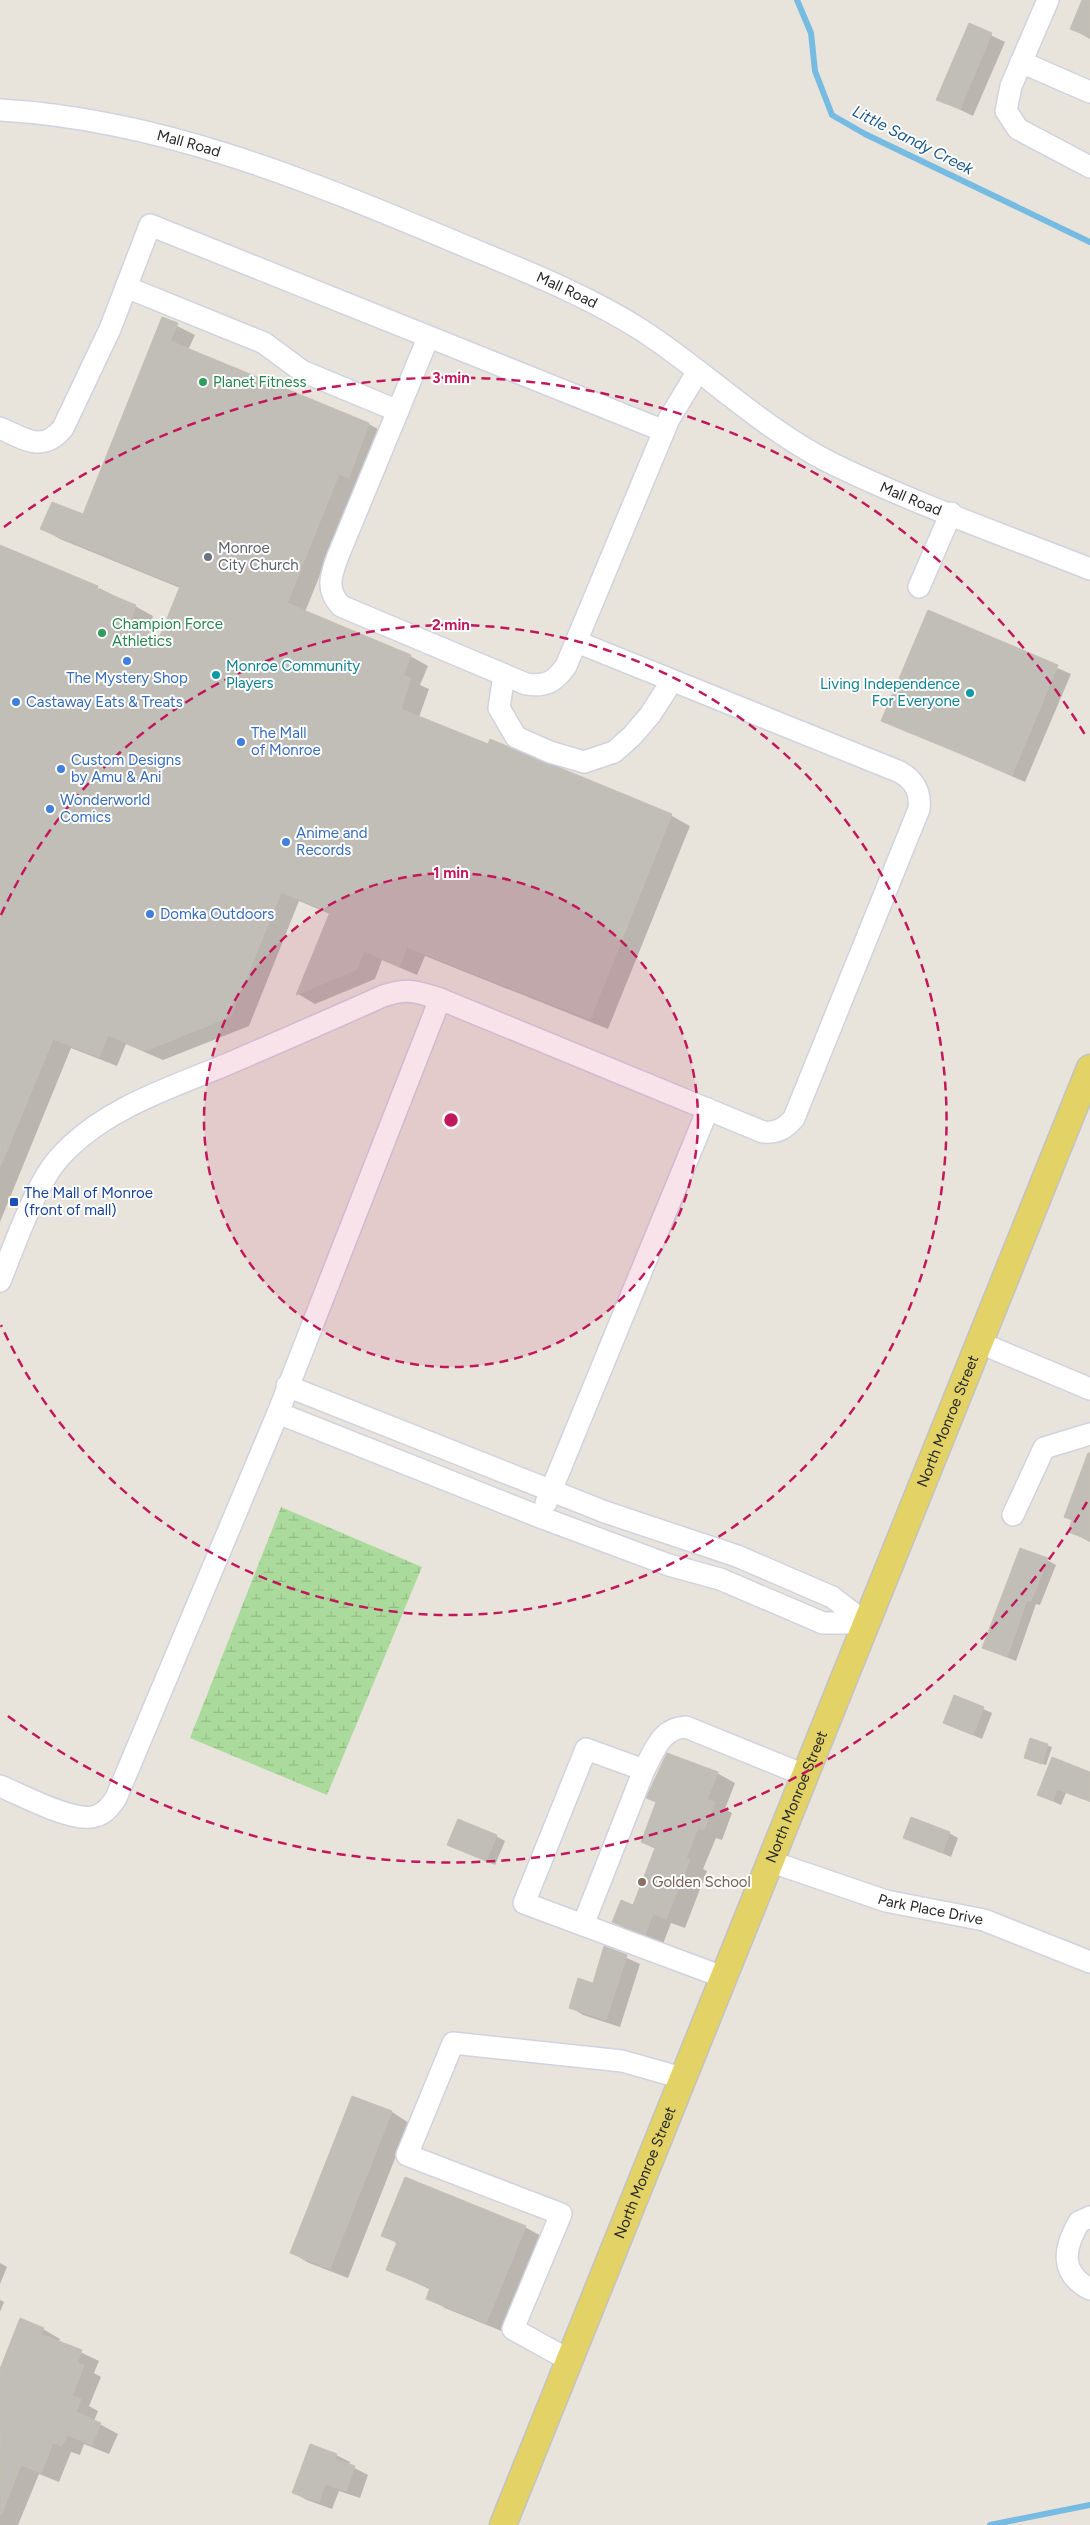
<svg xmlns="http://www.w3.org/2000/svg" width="1090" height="2525" font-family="Figtree,sans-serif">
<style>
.wetland{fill:url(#wetland-marsh)}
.shadow{fill:#0003}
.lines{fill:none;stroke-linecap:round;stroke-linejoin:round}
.stream{stroke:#76bbe2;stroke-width:6}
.building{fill:#c1beb7;stroke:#c4c0b5}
.minor-casing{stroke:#d0d2e0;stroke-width:24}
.major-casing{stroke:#c3c3c3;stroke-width:29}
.minor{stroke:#fff;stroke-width:21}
.major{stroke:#e3d266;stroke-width:26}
.ring{fill:none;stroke:#c2185b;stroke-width:2.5;stroke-dasharray:9 6}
.leisure-dot{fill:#2e9e5b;stroke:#fff;stroke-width:2}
.worship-dot{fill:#6b7280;stroke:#fff;stroke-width:2}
.shop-dot{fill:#3f7fe0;stroke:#fff;stroke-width:2}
.culture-dot{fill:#0f9aa8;stroke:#fff;stroke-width:2}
.transit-dot{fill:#1a4fb4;stroke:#fff;stroke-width:2}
.education-dot{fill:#8d6e63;stroke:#fff;stroke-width:2}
.labels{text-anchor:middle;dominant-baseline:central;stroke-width:4;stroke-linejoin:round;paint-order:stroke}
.street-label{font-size:15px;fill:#282828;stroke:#fff}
.leisure-label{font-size:15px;fill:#27864d;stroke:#fff;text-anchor:start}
.worship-label{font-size:15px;fill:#5b616d;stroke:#fff;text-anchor:start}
.culture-label{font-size:15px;fill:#0d838f;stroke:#fff;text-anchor:start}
.shop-label{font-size:15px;fill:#366cbe;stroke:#fff;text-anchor:start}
.transit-label{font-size:15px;fill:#164399;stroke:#fff;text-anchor:start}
.education-label{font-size:15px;fill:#785e54;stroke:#fff;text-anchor:start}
.water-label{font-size:16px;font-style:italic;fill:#19588a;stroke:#fff}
.centre{fill:#c2185b;stroke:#fff;stroke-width:2.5}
.ring-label{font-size:15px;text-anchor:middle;font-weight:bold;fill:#c2185b;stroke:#fff;stroke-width:4;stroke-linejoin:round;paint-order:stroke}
</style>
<defs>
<pattern id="wetland-marsh" width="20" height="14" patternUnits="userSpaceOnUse" patternTransform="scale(1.25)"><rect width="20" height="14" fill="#abdb9c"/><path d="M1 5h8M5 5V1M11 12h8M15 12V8" fill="none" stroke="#93bc86"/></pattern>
</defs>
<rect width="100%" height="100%" fill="#e9e4db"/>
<!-- wetland -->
<polygon class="wetland" points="281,1507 422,1567 327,1795 190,1738"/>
<!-- shadow -->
<g class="shadow">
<polygon points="1083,0 1090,0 1090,39 1072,29"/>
<polygon points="969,25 1005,42 973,116 938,99"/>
<polygon points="163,319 195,335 188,350 369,424 387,434 357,483 305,612 410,656 428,666 420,685 429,689 419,717 489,746 490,741 672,816 690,826 608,1029 425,956 417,975 382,960 375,979 315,1004 298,994 330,914 299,901 249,1026 163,1060 126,1044 117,1066 71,1048 0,1222 0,550 4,548 98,587 96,595 99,588 135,606 153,616 148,632 161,637 180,588 60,539 42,529 84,515"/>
<polygon points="929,612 1071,674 1025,782 883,720"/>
<polygon points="1090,1463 1090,1542 1069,1531 1073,1521 1066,1516"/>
<polygon points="1047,1560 1056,1565 1040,1605 1036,1604 1016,1661 983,1648"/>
<polygon points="955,1696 992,1713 982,1739 944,1723"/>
<polygon points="1031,1740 1052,1747 1046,1765 1029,1760"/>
<polygon points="717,1773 735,1783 725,1809 732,1813 722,1840 716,1838 703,1869 707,1871 685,1928 671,1923 663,1944 631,1932 614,1922 634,1906 656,1849 642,1842"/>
<polygon points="1090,1773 1090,1802 1066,1793 1061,1805 1039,1795"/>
<polygon points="949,1833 958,1838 951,1857 905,1837"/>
<polygon points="496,1836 505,1841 495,1865 449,1844"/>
<polygon points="605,1948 640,1964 620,2027 583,2015 570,2007 593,1984"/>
<polygon points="353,2097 392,2112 409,2123 348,2278 309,2263 292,2253"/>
<polygon points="525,2227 543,2237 504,2332 445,2308 428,2298 431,2290 387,2269 398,2244 383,2235"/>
<polygon points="0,2263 7,2267 0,2284"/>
<polygon points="0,2300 4,2302 0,2312"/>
<polygon points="21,2320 43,2329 60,2339 59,2342 99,2361 94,2373 101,2377 89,2406 98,2411 94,2421 118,2434 109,2454 84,2444 80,2455 71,2452 59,2482 39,2474 18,2525 0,2525 0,2372"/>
<polygon points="336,2455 350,2462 349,2465 368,2475 360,2498 339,2491 332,2509 307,2500 294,2493"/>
</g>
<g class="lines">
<!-- stream -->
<g class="stream">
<polyline points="797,0 811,33 815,71 832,115 865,134 1090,242"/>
<polyline points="990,2525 1090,2505"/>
</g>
</g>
<!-- building -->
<g class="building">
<polygon points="1082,0 1090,0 1090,37 1070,29"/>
<polygon points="969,23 992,33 960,109 936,100"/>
<polygon points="162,317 178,323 170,341 369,423 349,478 339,474 287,603 411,655 403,675 411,678 401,709 488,744 490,739 672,814 590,1019 407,947 399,966 364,951 357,969 296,995 330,912 281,892 231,1016 145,1051 108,1035 99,1057 53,1039 0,1167 0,545 98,586 97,589 136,605 129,624 160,636 180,586 40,529 52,502 83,514"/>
<polygon points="928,610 1058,665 1012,775 881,721"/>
<polygon points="1088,1453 1090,1453 1090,1540 1068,1532 1072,1520 1064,1517"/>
<polygon points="1020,1548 1048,1558 1031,1601 1027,1600 1007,1657 982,1648"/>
<polygon points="954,1695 984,1707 973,1735 943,1723"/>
<polygon points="1030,1738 1048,1744 1042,1764 1024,1758"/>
<polygon points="667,1753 718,1772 707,1799 715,1802 704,1830 698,1828 686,1859 690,1860 666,1919 653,1914 645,1935 612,1922 621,1900 633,1905 655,1848 641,1842 656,1802 646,1798"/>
<polygon points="1052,1757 1090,1772 1090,1801 1057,1789 1053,1801 1037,1795"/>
<polygon points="911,1817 950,1832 942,1853 903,1838"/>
<polygon points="458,1819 497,1835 486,1861 447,1845"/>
<polygon points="604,1946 627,1955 606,2020 569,2008 578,1978 593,1983"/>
<polygon points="352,2096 392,2111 330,2269 290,2253"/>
<polygon points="405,2177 526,2226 486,2323 426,2299 430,2288 386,2270 397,2242 381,2236"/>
<polygon points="20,2318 44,2328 41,2334 82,2350 77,2363 84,2365 72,2396 81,2399 76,2412 101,2423 92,2445 67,2435 62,2446 53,2443 41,2473 21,2465 1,2515 0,2369"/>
<polygon points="310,2444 337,2454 335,2459 355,2466 346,2491 325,2484 319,2502 292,2493"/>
</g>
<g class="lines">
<!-- minor casing -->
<g class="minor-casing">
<g id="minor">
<polyline points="1048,0 1011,86 1006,111 1018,129 1090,167"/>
<polyline points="1021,62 1090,92"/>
<path id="s1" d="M0,110C160,119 307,180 453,241C517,268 584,293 643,331C707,373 761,427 829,462C912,503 1004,535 1090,569"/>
<polyline points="126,287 264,343 302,371 398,411"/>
<path d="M428,338L338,556C331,575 325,589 341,606L526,684C545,687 555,682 566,666L669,419L698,371"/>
<path d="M0,428C24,439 43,453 63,428L110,329L150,225L664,431"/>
<polyline points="919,587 951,513"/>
<polyline points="504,675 499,708 516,737 550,752 584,762 614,752 632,736 650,715 672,681"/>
<path d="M0,1281C14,1247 35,1185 59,1158C103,1108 171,1088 230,1063C281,1041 332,1019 383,996C408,988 416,991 440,999L763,1132C777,1133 785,1129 794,1118L919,809C921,792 915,781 900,772L577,642"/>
<polyline points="978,1342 1090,1389"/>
<polyline points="287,1386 605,1512 737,1556 832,1597 866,1623"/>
<polyline points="278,1413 540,1517 669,1565 720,1579 823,1623 866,1623"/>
<polyline points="546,1503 708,1109"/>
<polyline points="1013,1515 1044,1448 1090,1434"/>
<path d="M0,1786C22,1795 75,1824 96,1816C106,1813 111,1805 116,1798L278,1413L440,999"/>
<path id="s2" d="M769,1861L886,1901L984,1920L1090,1962"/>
<polyline points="583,1925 644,1770"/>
<path d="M723,1977L524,1903L586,1749L644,1770C655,1750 661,1728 686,1727L804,1775"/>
<path d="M1090,2217L1079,2222C1064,2248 1059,2273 1090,2289"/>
<polyline points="569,2360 513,2329 561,2214 407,2155 453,2043 622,2061 682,2078"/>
</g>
</g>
<!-- major casing -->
<g class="major-casing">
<g id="major">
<path id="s3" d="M503,2525L1090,1068"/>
</g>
</g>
<!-- minor -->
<use href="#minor" class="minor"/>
<!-- major -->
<use href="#major" class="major"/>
</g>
<!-- distance rings -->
<circle cx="451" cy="1120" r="247" fill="#c2185b" fill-opacity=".12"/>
<g class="ring">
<circle cx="451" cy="1120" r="247"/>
<path d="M1 915A495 495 0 1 1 1 1325"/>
<path d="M1087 1502A742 742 0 0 1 4 1713M4 527A742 742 0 0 1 1087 738"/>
</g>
<!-- markers -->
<g class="leisure-dot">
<circle cx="203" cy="382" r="5"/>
<circle cx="102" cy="633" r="5"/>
</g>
<circle class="worship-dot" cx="208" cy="557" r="5"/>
<g class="shop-dot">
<circle cx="127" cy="661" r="5"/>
<circle cx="16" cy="702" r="5"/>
<circle cx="241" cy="742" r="5"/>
<circle cx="61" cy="769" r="5"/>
<circle cx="50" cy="809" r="5"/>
<circle cx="286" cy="842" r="5"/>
<circle cx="150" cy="914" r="5"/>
</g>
<g class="culture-dot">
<circle cx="216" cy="675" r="5"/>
<circle cx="970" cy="693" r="5"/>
</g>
<rect class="transit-dot" x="9" y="1197" width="10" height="10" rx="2.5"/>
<circle class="education-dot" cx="642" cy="1882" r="5"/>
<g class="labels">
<!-- street labels -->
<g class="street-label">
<text stroke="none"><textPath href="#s1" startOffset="192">Mall Road</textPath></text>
<text stroke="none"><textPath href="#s1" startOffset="598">Mall Road</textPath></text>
<text stroke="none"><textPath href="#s1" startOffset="1002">Mall Road</textPath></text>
<text stroke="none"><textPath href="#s3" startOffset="1190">North Monroe Street</textPath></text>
<text stroke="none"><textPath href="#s3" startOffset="785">North Monroe Street</textPath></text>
<text stroke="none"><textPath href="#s2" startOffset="169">Park Place Drive</textPath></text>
<text stroke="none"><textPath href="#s3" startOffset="380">North Monroe Street</textPath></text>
</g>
<!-- leisure labels -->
<g class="leisure-label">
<text x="213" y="382">Planet Fitness</text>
<text x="112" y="624">Champion Force<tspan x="112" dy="17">Athletics</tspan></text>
</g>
<!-- worship labels -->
<g class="worship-label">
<text x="218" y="548">Monroe<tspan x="218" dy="17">City Church</tspan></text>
</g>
<!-- culture labels -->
<g class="culture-label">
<text x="226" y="666">Monroe Community<tspan x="226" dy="17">Players</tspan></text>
<text x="960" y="684" text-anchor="end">Living Independence<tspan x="960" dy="17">For Everyone</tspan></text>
</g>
<!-- shop labels -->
<g class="shop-label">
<text x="127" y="678" text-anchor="middle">The Mystery Shop</text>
<text x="26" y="702">Castaway Eats &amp; Treats</text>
<text x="251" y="733">The Mall<tspan x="251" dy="17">of Monroe</tspan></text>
<text x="71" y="760">Custom Designs<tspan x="71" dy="17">by Amu &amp; Ani</tspan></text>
<text x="60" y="800">Wonderworld<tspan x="60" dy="17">Comics</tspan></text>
<text x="296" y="833">Anime and<tspan x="296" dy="17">Records</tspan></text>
<text x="160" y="914">Domka Outdoors</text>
</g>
<!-- transit labels -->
<g class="transit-label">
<text x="24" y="1193">The Mall of Monroe<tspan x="24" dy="17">(front of mall)</tspan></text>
</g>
<!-- education labels -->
<g class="education-label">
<text x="652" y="1882">Golden School</text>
</g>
<!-- water labels -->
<g class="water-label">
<text transform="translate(913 140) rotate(27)">Little Sandy Creek</text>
</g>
</g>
<circle cx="451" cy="1120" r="8" class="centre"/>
<g class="ring-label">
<text x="451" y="383">3 min</text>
<text x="451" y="630">2 min</text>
<text x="451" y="878">1 min</text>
</g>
</svg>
